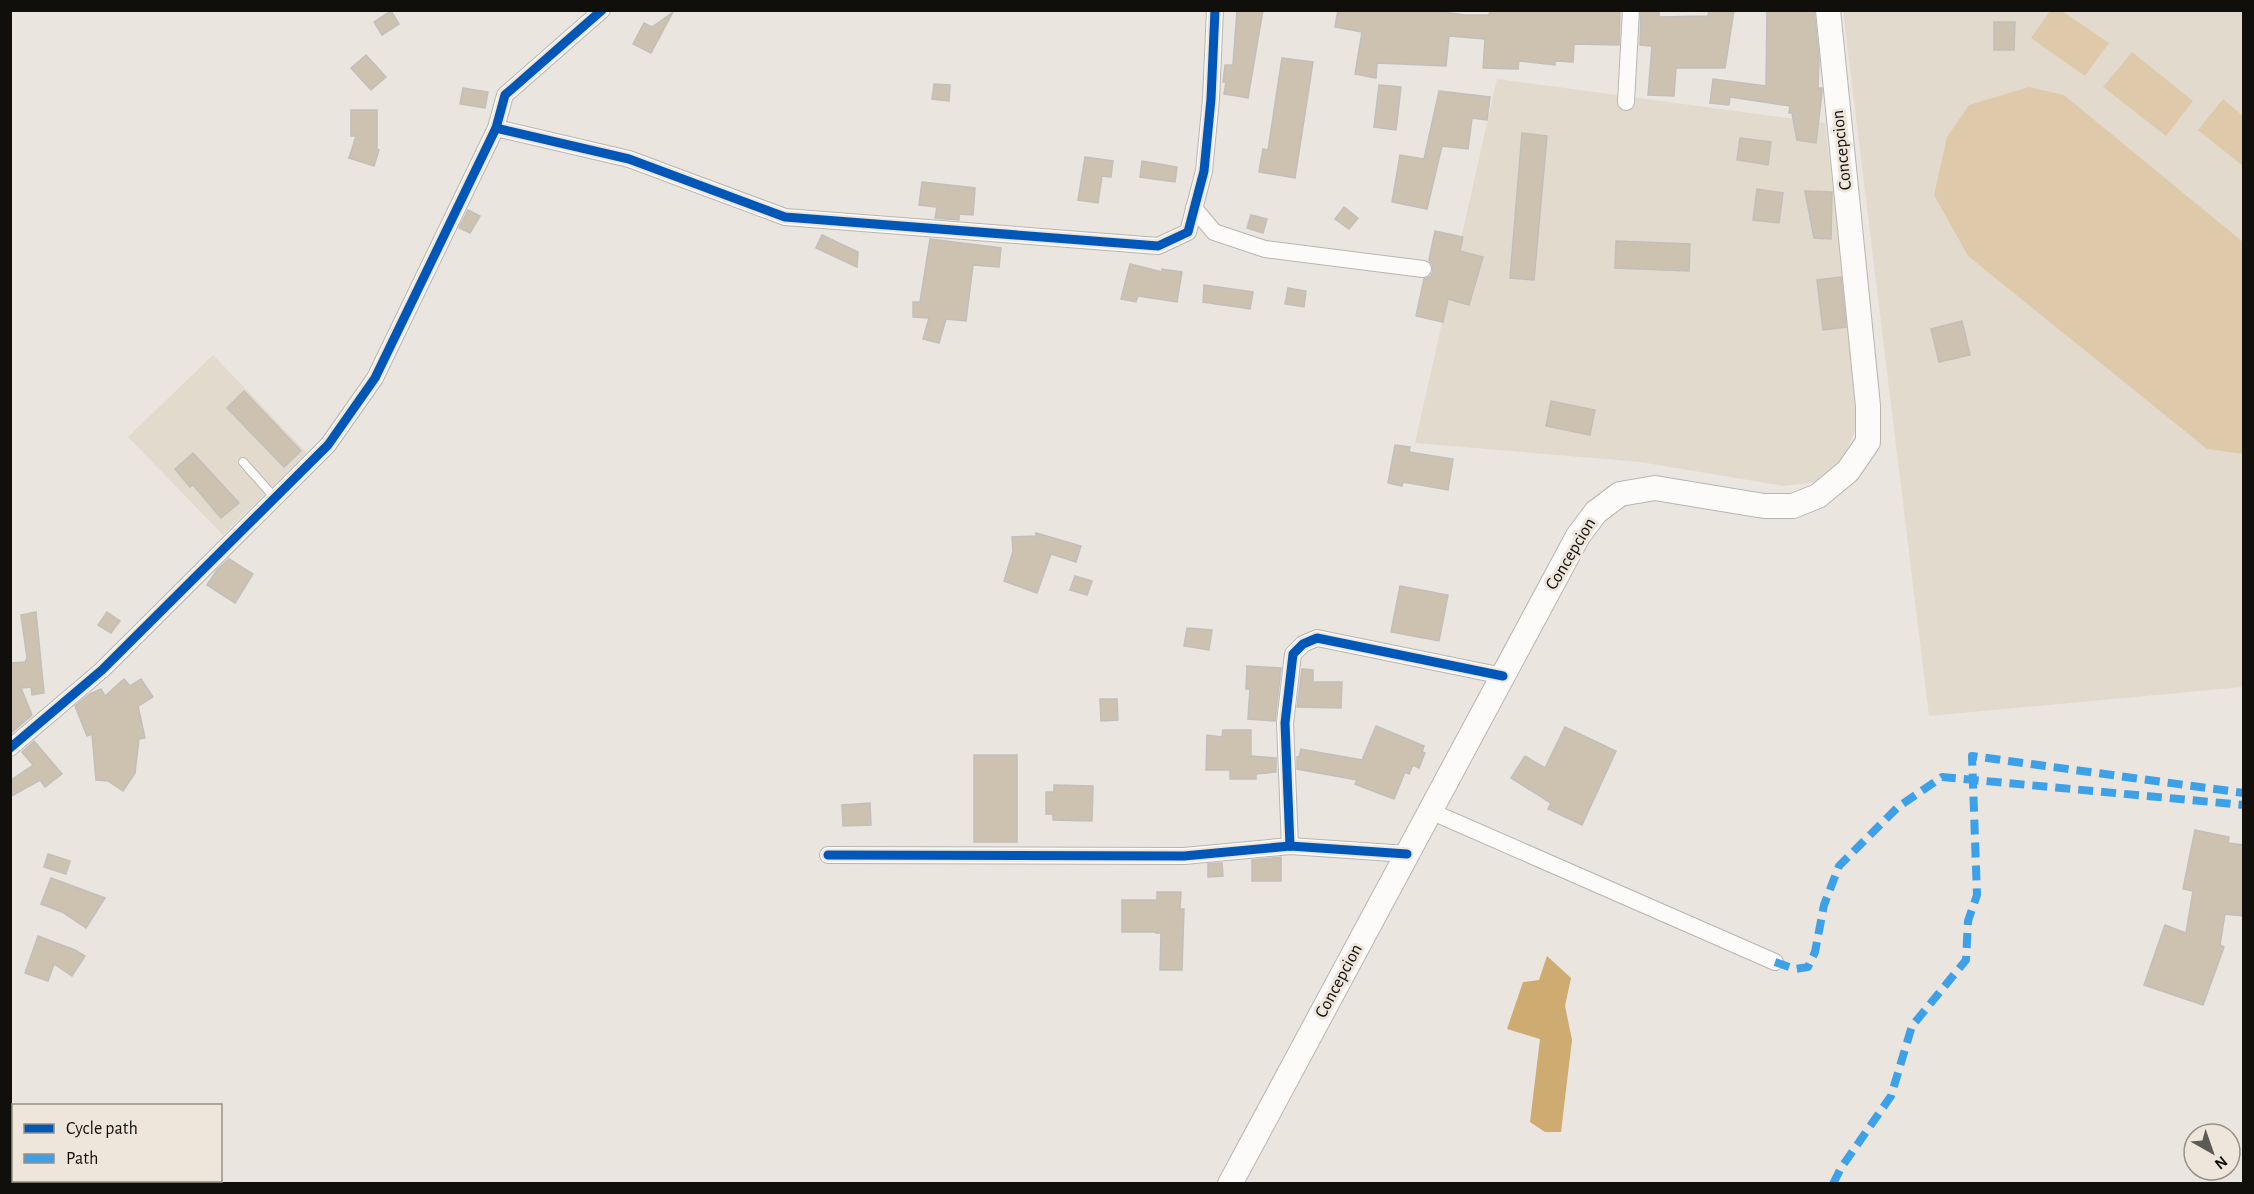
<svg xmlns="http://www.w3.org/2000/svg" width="2254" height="1194" font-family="'Alegreya Sans',sans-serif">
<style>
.built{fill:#e3dace}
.green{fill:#decaab}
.water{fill:#ceab70}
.building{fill:#cdc2b0;stroke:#c2beba;stroke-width:1.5}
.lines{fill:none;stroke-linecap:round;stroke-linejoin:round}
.lane-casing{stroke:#b8b5b0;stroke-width:10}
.street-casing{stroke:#b8b5b0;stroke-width:18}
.secondary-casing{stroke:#b8b5b0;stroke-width:26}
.lane{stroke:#fcfbfa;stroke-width:8}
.street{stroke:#fcfbfa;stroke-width:16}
.secondary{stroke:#fcfbfa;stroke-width:24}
.quiet{stroke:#3da1e9;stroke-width:8;stroke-dasharray:15 8;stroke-linecap:butt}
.cycleway-casing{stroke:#eee6db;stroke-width:13}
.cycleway{stroke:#0057b8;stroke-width:9}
.labels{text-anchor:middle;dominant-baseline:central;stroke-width:6;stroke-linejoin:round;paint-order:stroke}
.street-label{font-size:18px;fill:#110f0b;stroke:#eee6db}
</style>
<rect width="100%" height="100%" fill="#eae5df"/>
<!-- built -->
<g class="built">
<polygon points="1843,11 2243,11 2243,687 1929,716"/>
<polygon points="1497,79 1825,123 1853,352 1858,424 1839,467 1814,482 1784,486 1640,462 1415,443"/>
<polygon points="213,355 307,453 223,535 128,437"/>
</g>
<!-- green -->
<g class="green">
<polygon points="2050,11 2062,11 2109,43 2085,76 2031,38"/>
<polygon points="2132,52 2193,101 2166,136 2103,87"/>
<polygon points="2029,87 2064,95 2243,242 2243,454 2207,449 1968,256 1934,195 1947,137 1969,105"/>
<polygon points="2223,99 2243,116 2243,166 2198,130"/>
</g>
<!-- water -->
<polygon class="water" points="1547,956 1571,978 1565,1006 1572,1040 1561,1132 1545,1132 1530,1122 1540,1039 1507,1029 1523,982 1539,980"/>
<!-- building -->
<g class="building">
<polygon points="1237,10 1263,10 1248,98 1224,94 1226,82 1223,82 1225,65 1233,65"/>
<polygon points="1338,10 1427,10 1465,15 1489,15 1490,10 1620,10 1619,45 1574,44 1573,62 1555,61 1555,65 1519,61 1518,69 1483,68 1485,39 1449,36 1446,66 1377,63 1376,78 1355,74 1362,32 1335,27"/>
<polygon points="1659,10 1659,17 1708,16 1709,10 1734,10 1725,68 1676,68 1674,96 1648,95 1652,46 1640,45 1641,11"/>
<polygon points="1767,10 1814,10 1819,58 1818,88 1822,88 1822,93 1816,143 1797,140 1792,113 1789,113 1790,106 1730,97 1729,105 1710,103 1713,79 1766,86"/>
<polygon points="391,11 399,24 382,35 374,22"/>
<polygon points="673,12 651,53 633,44 644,23 652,27"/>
<polygon points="1994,22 2015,22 2014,50 1994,50"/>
<polygon points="366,55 386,77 371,90 351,68"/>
<polygon points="1282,58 1313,62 1295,178 1259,172 1263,149 1268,150"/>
<polygon points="934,84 950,85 949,101 932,99"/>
<polygon points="1379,85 1401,87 1396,130 1374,127"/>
<polygon points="463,88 488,92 485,108 460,104"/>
<polygon points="1439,91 1490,97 1487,120 1472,118 1468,149 1442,146 1427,209 1392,202 1400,155 1424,159"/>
<polygon points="351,110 377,110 377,149 379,150 374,166 349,158 356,136 351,136"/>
<polygon points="1522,133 1547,136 1534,280 1510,278"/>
<polygon points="1740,138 1771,142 1768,165 1737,160"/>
<polygon points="1085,157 1113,161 1111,177 1102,176 1098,203 1078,200"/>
<polygon points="1142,161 1177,167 1175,182 1140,177"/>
<polygon points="922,182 975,188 973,215 959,214 959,220 935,218 937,207 919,205"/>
<polygon points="1757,189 1783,193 1779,223 1753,220"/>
<polygon points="1805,191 1832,192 1831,239 1814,238"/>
<polygon points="1344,207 1358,218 1349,229 1335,219"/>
<polygon points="468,210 480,216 470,233 459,228"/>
<polygon points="1251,215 1267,219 1263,233 1247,228"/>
<polygon points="1435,231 1463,237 1460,251 1483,257 1469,305 1448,299 1443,322 1416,316 1424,279 1431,276 1433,271 1432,264 1429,260"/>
<polygon points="822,235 858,252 857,267 816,248"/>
<polygon points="930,239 1001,248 999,267 973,265 966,321 946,319 939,343 923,339 929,318 913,317 913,302 920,302"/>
<polygon points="1616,241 1690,244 1689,271 1615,268"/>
<polygon points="1130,264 1162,272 1162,269 1182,272 1177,302 1138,296 1136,302 1121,299"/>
<polygon points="1841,277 1846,327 1823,330 1817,280"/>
<polygon points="1204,285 1253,292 1250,309 1203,302"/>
<polygon points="1288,288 1306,291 1304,307 1285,304"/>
<polygon points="1962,321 1970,355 1939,362 1931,329"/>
<polygon points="244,391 301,451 284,467 227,408"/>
<polygon points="1551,401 1595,410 1590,435 1546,426"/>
<polygon points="1395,445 1410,447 1409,452 1453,459 1448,490 1403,482 1402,486 1388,483"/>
<polygon points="193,453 239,503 221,518 193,485 190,487 175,469"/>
<polygon points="1036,533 1081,546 1076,562 1051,554 1037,593 1004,581 1013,551 1012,537 1036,536"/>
<polygon points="229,559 253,574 235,603 207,585 217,570"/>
<polygon points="1075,576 1092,581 1087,595 1070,590"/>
<polygon points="1400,586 1448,595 1439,641 1391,632"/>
<polygon points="36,612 44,693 32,695 31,687 21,688 32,715 10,734 10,663 25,662 27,658 21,615"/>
<polygon points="107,612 120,621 111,633 98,625"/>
<polygon points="1187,628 1212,630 1209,650 1184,646"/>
<polygon points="1247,666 1281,668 1275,721 1248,719 1250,689 1246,689"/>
<polygon points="1302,669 1313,670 1313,682 1342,682 1341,708 1297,707"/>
<polygon points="124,679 130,686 141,679 153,697 138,706 145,738 139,739 135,773 123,791 108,781 96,780 92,734 87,736 75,706 90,694 101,689 105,696"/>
<polygon points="1100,699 1117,699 1118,720 1101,721"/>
<polygon points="1376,726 1424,746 1422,752 1425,753 1419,768 1413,765 1409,774 1405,772 1394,799 1355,784 1357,780 1297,769 1297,757 1299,757 1301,749 1362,760"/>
<polygon points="1565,727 1616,751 1582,825 1548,809 1551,803 1511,778 1525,756 1545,768"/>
<polygon points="1223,730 1251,730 1251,756 1276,758 1276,772 1256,774 1256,779 1230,779 1230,770 1206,770 1207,735 1222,737"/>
<polygon points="34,741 62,774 45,787 40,780 10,797 10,781 33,765 22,752"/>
<rect x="974" y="755" width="43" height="87"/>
<polygon points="1054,785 1093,786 1092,821 1053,820 1053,814 1046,814 1046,792 1054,792"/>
<polygon points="870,803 871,825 843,826 842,805"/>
<polygon points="2195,830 2229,837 2228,843 2244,845 2244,916 2225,914 2220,945 2224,947 2203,1005 2144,985 2165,925 2186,933 2193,891 2183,889"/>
<polygon points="48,854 70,861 66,874 44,867"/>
<polygon points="1281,857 1281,881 1252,881 1252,860"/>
<polygon points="1222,863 1223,876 1208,877 1208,864"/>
<polygon points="51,878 105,898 86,928 62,912 41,904"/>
<polygon points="1157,892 1181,892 1180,909 1184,909 1182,970 1160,970 1161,933 1156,933 1156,932 1122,932 1122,900 1157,900"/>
<polygon points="38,936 75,950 85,956 72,976 54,964 48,981 25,973"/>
</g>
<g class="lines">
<!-- lane casing -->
<g class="lane-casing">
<polyline id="lane" points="243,462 275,498"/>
</g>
<!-- street casing -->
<g class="street-casing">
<g id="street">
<polyline points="1626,102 1631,10"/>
<polyline points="496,128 629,159 785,217 1158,246 1188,232 1204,171 1211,99 1215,10"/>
<polyline points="1194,208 1214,232 1265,249 1423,269"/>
<polyline points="10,748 102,670 328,445 375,378 496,128 505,95 602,10"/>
<polyline points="1430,811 1775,962"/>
<polyline points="1290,846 1285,723 1293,654 1303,644 1317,638 1503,676"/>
<polyline points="828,855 1184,856 1290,846 1407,854"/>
</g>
</g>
<!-- secondary casing -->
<g class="secondary-casing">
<polyline id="secondary" points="1230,1184 1578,536 1596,512 1620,494 1655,488 1764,506 1793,506 1818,496 1848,471 1868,442 1868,406 1828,10"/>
</g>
<!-- lane -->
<use href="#lane" class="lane"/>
<!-- street -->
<use href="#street" class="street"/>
<!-- secondary -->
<use href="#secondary" class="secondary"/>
<!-- quiet -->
<g class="quiet">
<polyline points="1775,962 1795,969 1808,967 1815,952 1824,905 1839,866 1898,807 1942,777 2244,805"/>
<polyline points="1833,1184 1841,1168 1891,1096 1912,1026 1966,960 1968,921 1977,895 1972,756 2244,793"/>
</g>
<!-- cycleway casing -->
<g class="cycleway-casing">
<g id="cycleway">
<polyline points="496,128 629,159 785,217 1158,246 1188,232 1204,171 1211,99 1215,10"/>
<polyline points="10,748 102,670 328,445 375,378 496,128 505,95 602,10"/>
<polyline points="1290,846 1285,723 1293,654 1303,644 1317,638 1503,676"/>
<polyline points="828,855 1184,856 1290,846 1407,854"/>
</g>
</g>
<!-- cycleway -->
<use href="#cycleway" class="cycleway"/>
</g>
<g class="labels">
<!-- street labels -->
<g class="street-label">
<text transform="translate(1842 150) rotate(-96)">Concepcion</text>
<text transform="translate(1571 554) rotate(-59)">Concepcion</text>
<text transform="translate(1339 981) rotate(-62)">Concepcion</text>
</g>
</g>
<!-- border -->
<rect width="2254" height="1194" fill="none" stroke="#110f0b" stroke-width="24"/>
<!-- legend -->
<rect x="12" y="1104" width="210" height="78" fill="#eee6db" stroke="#969088" stroke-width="1.5"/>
<rect x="24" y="1124" width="30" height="9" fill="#0057b8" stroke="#969088" stroke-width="1.5"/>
<text x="66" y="1134" font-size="18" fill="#110f0b">Cycle path</text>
<rect x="24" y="1154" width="30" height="9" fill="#3da1e9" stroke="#969088" stroke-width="1.5"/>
<text x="66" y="1164" font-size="18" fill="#110f0b">Path</text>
<!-- north arrow -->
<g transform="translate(2212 1152) rotate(140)"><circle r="28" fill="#eee6db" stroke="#969088" stroke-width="1.5"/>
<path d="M0-4.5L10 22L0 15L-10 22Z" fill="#5d5a55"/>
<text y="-9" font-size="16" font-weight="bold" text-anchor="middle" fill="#110f0b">N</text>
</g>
</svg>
